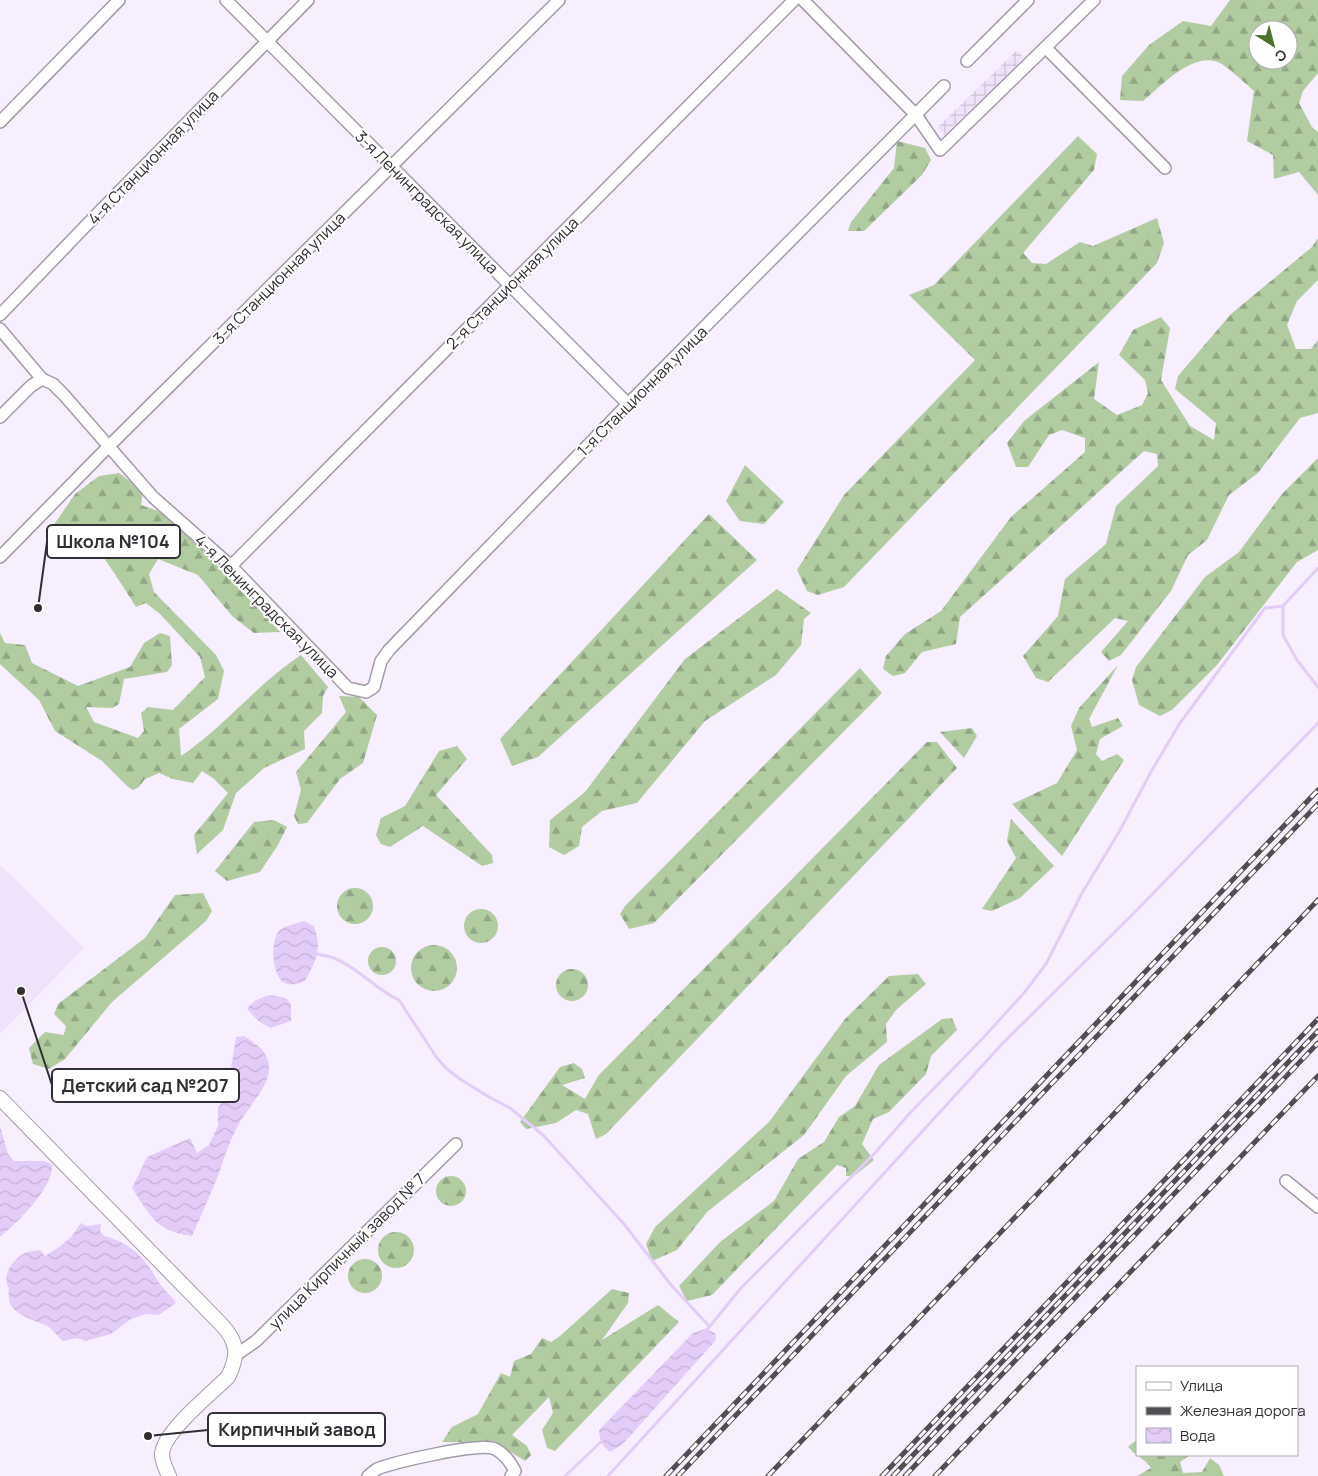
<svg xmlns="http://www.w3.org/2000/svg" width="1318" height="1476" font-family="Manrope,sans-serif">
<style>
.built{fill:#f0e2fa}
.industrial{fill:url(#industrial-grid)}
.forest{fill:url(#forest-firs);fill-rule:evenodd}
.water{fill:url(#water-waves)}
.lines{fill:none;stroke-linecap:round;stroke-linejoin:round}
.stream{stroke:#e4ccf8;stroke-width:3}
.minor-casing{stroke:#a39baa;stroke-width:14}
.tertiary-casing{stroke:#a39baa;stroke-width:16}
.minor{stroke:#fff;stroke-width:11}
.tertiary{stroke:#fff;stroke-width:14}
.rail-casing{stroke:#514d54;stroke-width:5}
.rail{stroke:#fff;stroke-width:3;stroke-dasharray:9;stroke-linecap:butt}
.labels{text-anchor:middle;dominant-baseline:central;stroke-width:4;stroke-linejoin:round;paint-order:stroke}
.street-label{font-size:16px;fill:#312e34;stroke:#fff}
.leader{fill:none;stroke:#312e34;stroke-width:2}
.callout-dot{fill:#312e34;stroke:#fff;stroke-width:2}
.callout{fill:#fff;stroke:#312e34;stroke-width:2}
.callout-label{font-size:18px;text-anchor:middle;font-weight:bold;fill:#312e34}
</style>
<defs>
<pattern id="industrial-grid" width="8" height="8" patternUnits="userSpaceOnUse" patternTransform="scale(1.25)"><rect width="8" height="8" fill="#f0e2fa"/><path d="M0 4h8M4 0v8" fill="none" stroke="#cec2d7"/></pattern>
<pattern id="forest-firs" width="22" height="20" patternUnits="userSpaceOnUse" patternTransform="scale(1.25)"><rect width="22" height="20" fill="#b2cca1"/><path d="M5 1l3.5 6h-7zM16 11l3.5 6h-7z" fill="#91a684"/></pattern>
<pattern id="water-waves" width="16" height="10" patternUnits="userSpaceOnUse" patternTransform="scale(1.25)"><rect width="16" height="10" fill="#e4ccf8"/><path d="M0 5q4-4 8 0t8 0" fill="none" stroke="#c4b0d5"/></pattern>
</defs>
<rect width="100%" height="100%" fill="#f7eeff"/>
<!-- built -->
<polygon class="built" points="0,865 84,948 0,1034"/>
<!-- industrial -->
<polygon class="industrial" points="1017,50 1024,58 944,135 937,128"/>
<!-- forest -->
<g class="forest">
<path d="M1230,0H1318V73L1303,91L1299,103L1312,127L1318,132V195L1299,172L1274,179L1273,155L1247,141L1254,91C1246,84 1227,66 1218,62C1192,52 1161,86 1143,101L1120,100L1122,76L1149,45L1183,21L1211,26ZM1258,30H1288V60H1258Z"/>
<polygon points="1078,136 1097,154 1094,170 1023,253 1032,263 1046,264 1080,242 1093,246 1157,218 1164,243 1157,263 844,587 818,595 807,591 797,570 844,495 975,360 909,295 934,285"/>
<polygon points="897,141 925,148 931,160 922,175 864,231 848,231 851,222 894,168"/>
<polygon points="1318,238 1318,280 1297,301 1287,325 1296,349 1311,349 1318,340 1318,413 1300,418 1258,473 1229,495 1207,540 1188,555 1171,591 1121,655 1109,661 1101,652 1128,621 1115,618 1048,682 1036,678 1023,656 1058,616 1065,579 1106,544 1116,506 1158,466 1157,454 1144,451 960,617 956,644 922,652 905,673 893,676 883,669 886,656 905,634 941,611 1011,517 1085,452 1085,438 1062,430 1049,435 1028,467 1016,467 1007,443 1024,421 1099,362 1094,399 1117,415 1142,405 1148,393 1145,380 1119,355 1133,330 1161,317 1170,328 1161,380 1190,426 1214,440 1216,423 1175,389 1178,376 1231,314 1312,247"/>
<polygon points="1318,458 1318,550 1297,562 1217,665 1172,710 1160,716 1139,705 1132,680 1136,667 1205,577 1239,552 1282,494"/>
<polygon points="745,465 784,502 764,524 740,521 726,501"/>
<path d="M119,473L143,491L141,505L170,515L280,632L254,633L232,616L198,575L158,559L149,574L154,592L216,655L224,671L218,699L179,729L181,756C224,727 257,684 301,655L328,687L323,696L322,713L304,731L305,749L264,768L236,793L223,830L197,854L194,835L228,793C224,789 220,785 216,781C213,777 207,775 202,771L193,783L173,779L159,773L145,779L139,787L133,790L127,786L102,761L55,731L39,700L0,664V633L5,643L25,645L32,663L78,686L130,667L144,643L160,633L170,636L172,665L167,672L124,679L119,704L112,708L86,707L94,722L138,738L144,731L141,713L148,707L173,710L205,677L200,657L160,614L146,603L136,607C127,593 95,540 83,535C73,530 66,533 57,536L53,526L75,494L99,476Z"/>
<polygon points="709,514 757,560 538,757 512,766 500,739"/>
<polygon points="777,589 811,613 804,619 801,645 776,675 705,721 637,803 602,811 582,827 579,846 564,855 549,847 550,820 585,792 685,659"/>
<polygon points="1118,665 1089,719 1092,727 1118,718 1123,726 1100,739 1096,754 1102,761 1117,754 1124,760 1062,856 1012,804 1057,783 1077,750 1071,726 1079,708"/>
<polygon points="860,668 882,693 654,923 629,929 620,914 625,906"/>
<polygon points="339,696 359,697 377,715 363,763 340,779 307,823 298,824 294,816 301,790 296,772 346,712"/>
<polygon points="972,728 977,736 964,758 940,732"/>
<polygon points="927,742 937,742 957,768 606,1134 596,1139 588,1114 576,1110 556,1123 526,1129 520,1122 560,1067 574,1063 582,1069 585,1078 562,1085 585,1099 598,1076"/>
<polygon points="457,746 467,759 436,795 492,855 493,863 482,866 423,826 390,847 381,844 376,835 381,818 405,806 439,751"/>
<polygon points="1011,819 1054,866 1020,898 992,911 982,909 1016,858 1007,841"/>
<polygon points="274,820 287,827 278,845 260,872 227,881 215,871 254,822"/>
<circle cx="355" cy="906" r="18"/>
<polygon points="203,893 212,911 206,921 112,1002 65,1059 49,1069 33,1064 29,1048 45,1032 64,1035 66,1026 54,1014 58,1004 145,938 175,895"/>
<circle cx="481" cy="926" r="17"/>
<circle cx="434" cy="968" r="23"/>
<circle cx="382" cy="961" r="14"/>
<circle cx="572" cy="985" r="16"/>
<polygon points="918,974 926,984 896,1010 886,1024 887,1042 846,1076 804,1135 707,1212 677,1250 652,1261 646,1244 655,1227 769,1122 845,1019 889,976"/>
<polygon points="952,1018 957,1030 931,1056 926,1074 889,1112 873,1119 862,1144 874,1160 854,1176 846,1176 846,1168 837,1165 712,1295 687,1301 679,1286 720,1242 774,1201 798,1159 824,1142 839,1117 855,1106 879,1065 942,1019"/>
<circle cx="451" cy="1191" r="15"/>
<circle cx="396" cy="1250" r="18"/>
<circle cx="365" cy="1276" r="17"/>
<polygon points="612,1289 629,1293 628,1303 602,1340 658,1305 679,1322 555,1451 547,1448 542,1430 553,1413 549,1397 512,1435 527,1446 531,1455 525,1461 496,1443 442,1442 452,1427 478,1414 501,1373 510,1377 514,1361 531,1354 542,1338 551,1342 560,1336"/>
<path d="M1135,1441H1137V1455H1190L1180,1462L1183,1473L1202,1472L1210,1458L1219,1465L1224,1476H1137L1151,1468C1145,1459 1135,1455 1128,1447Z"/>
</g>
<!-- water -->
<g class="water">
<path d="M304,921L314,926C322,950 317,959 305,981C298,983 290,987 283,982C272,973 270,941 279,931C285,925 296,924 304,921Z"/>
<path d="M269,995L286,998L291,1004V1021L271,1028C260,1023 254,1018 247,1008L256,1000Z"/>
<path d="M244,1036C258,1045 270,1052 269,1071C268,1086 249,1107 241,1120C231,1137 225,1155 219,1173C211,1194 201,1215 192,1236C155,1231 151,1216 132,1188L147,1157L190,1138L197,1153L209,1145L218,1126V1109L228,1087L236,1037Z"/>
<path d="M0,1126L8,1154L14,1161H44L52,1165C54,1187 16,1224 0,1237Z"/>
<path d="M81,1223L87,1226L101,1224L100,1231L104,1236C119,1239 137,1250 146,1263C153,1272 158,1283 166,1291C170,1296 173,1297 176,1303L159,1315L145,1314L131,1319L111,1334L86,1341L77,1338L63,1341C57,1336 52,1328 45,1325C28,1317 5,1314 9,1289C1,1275 13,1258 27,1252C31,1251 36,1251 40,1250L45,1256L59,1247L71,1237Z"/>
<path d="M705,1329L715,1333L716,1340L622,1445L610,1452C601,1445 600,1441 599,1430L693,1333Z"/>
</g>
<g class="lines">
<!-- stream -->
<g class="stream">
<polyline points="1283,606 1283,635 1297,660 1318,687"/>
<path d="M317,954C323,956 331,956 336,959C360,969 376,990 399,1000L437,1058L447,1069L460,1079L489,1097L510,1108L543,1135L624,1224L671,1285L709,1326"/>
<polyline points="706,1331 741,1288 875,1153 909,1114 983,1038 1024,993 1046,964 1082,893 1119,832 1152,770 1180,723 1265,608 1283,606 1318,568"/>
<polyline points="565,1476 603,1440"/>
<polyline points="608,1476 1002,1044 1136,911 1318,723"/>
</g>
<!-- minor casing -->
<g class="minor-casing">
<g id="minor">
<polyline points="226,0 628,404"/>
<polyline points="803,0 916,115 940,150 1094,0"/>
<polyline points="1046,48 1165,168"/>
<polyline points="967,61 1028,0"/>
<polyline points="0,122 119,0"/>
<polyline points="0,315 100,211 308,0"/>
<polyline points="0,329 42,379 53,384 64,395 153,497 231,566 348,688 366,692 374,687 381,661 389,650 628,404 944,86"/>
<polyline points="0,417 31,386 42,379"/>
<polyline points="0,557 108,447 559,0"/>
<polyline points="231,566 794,0"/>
<polyline points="1286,1181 1318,1207"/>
<polyline points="236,1355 256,1341 456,1144"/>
<path d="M368,1476C371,1474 374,1471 377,1469C395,1462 480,1442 495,1449C505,1454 510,1462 515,1471L511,1476"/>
</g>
</g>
<!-- tertiary casing -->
<g class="tertiary-casing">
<path id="tertiary" d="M0,1098L221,1324C238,1342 239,1355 228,1377C212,1393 163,1432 162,1454C162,1462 166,1469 169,1476"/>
</g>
<!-- minor -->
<use href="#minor" class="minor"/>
<!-- tertiary -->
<use href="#tertiary" class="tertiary"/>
<!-- rail casing -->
<g class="rail-casing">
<g id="rail">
<polyline points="666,1476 1318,790"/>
<polyline points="678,1476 1318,804"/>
<polyline points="768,1476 1318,900"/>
<polyline points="882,1476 1318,1019"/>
<polyline points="893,1476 1318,1031"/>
<polyline points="905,1476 1318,1043"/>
<polyline points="935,1476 1318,1076"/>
</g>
</g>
<!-- rail -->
<use href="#rail" class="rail"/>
</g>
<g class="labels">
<!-- street labels -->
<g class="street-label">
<text transform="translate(153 157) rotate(-46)">4-я Станционная улица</text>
<text transform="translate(427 202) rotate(45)">3-я Ленинградская улица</text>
<text transform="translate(279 278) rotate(-45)">3-я Станционная улица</text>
<text transform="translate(512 283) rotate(-45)">2-я Станционная улица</text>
<text transform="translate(642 391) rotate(-45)">1-я Станционная улица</text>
<text transform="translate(267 606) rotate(45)">4-я Ленинградская улица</text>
<text transform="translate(347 1251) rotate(-45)">улица Кирпичный завод № 7</text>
</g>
</g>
<!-- callouts -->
<path class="leader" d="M38 608L47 542M21 991L52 1085M148 1436L208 1430"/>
<g class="callout-dot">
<circle cx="38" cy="608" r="5"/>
<circle cx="21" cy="991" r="5"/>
<circle cx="148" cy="1436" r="5"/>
</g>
<g class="callout">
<rect x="47" y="525" width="133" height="33" rx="5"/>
<rect x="52" y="1069" width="187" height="33" rx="5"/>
<rect x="208" y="1413" width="177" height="33" rx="5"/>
</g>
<g class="callout-label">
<text x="113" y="548">Школа №104</text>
<text x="145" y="1092">Детский сад №207</text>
<text x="297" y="1436">Кирпичный завод</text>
</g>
<!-- legend -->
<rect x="1136" y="1366" width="162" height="90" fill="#ffffff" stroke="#adabae"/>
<rect x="1146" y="1382" width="25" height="8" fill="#ffffff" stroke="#adabae"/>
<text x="1180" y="1391" font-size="15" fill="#312e34">Улица</text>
<rect x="1146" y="1407" width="25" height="8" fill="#514d54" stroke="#adabae"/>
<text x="1180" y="1416" font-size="15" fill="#312e34">Железная дорога</text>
<rect x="1146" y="1428" width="25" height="15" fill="url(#water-waves)" stroke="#adabae"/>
<text x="1180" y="1441" font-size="15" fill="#312e34">Вода</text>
<!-- north arrow -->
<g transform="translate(1273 45) rotate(144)"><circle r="24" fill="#ffffff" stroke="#adabae"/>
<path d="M0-4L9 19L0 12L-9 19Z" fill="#4b712b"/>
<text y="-8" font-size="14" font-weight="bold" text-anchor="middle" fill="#312e34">С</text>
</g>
</svg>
